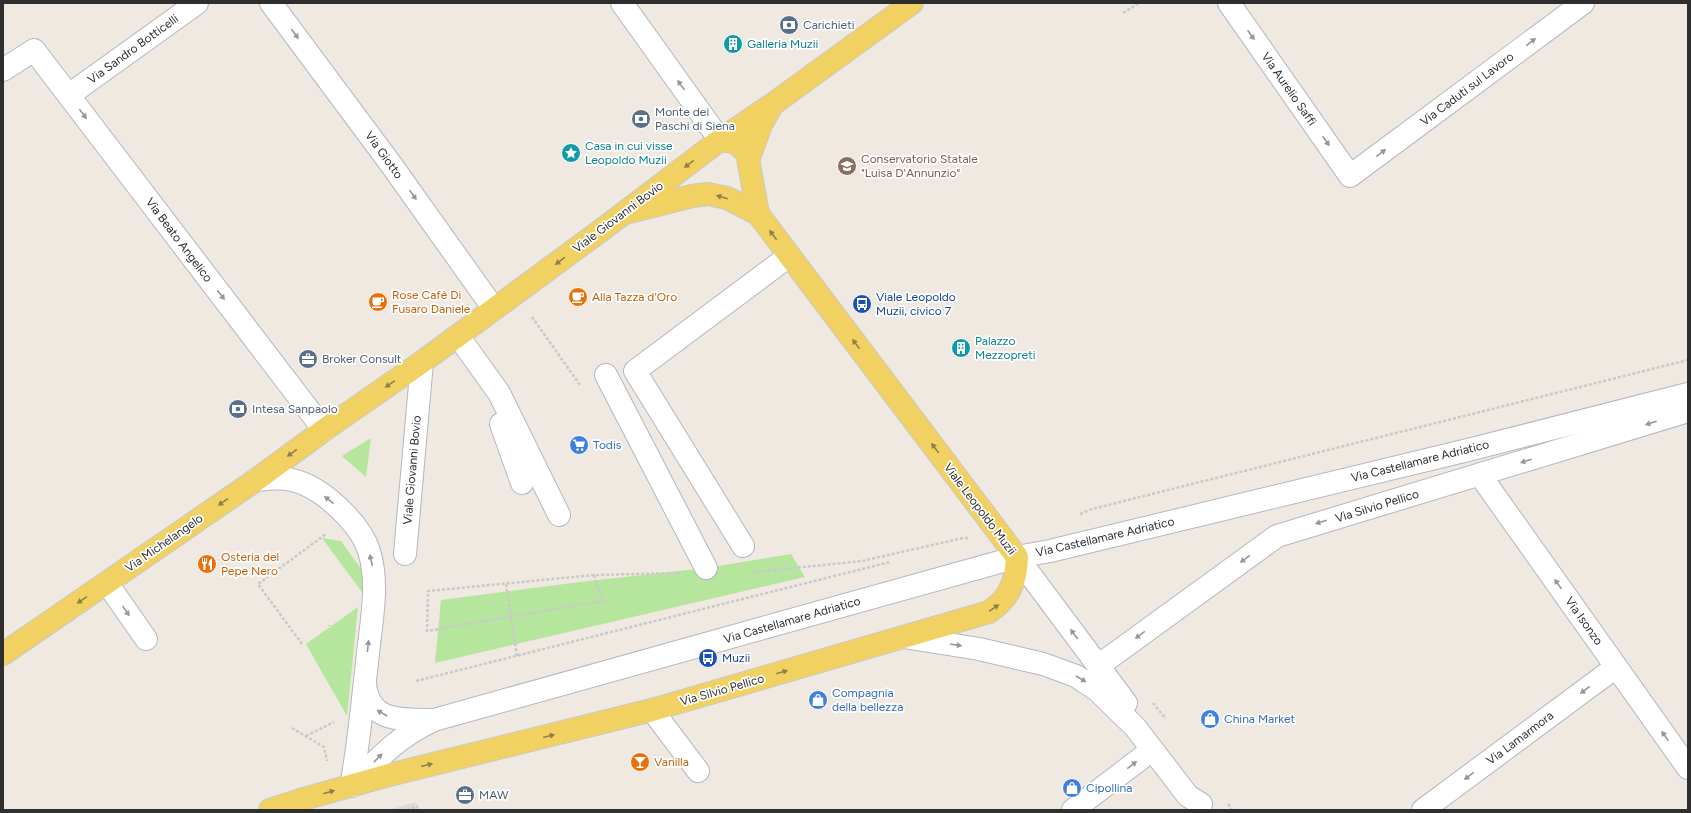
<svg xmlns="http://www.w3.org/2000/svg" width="1691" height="813" font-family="Figtree,sans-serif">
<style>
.green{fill:#b6e59e}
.plaza{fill:#dfdcd8}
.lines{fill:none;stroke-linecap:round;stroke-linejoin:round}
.minor-casing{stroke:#b4b7c1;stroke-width:24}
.major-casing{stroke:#c9c9c9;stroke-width:24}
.path{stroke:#c9c9c9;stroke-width:2.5;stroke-dasharray:3 2;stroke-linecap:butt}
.minor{stroke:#fff;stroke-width:22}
.major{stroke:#f2d163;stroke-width:22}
.oneway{fill:#969696}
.oneway2{fill:#908048}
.labels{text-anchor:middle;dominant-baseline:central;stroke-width:3.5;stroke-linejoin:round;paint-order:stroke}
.service-label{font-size:12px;fill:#4e5e75;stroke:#fff;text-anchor:start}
.culture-label{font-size:12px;fill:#0d838f;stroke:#fff;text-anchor:start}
.street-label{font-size:12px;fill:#2e2e2e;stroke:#fff}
.education-label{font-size:12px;fill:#785e54;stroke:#fff;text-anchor:start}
.food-label{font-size:12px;fill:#c56008;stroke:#fff;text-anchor:start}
.transit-label{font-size:12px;fill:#164399;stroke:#fff;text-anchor:start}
.shop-label{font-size:12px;fill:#366cbe;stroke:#fff;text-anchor:start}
</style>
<rect width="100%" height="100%" fill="#efe9e1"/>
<!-- green -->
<g class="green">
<polygon points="371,438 366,477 342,456"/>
<polygon points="322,538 341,541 364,573 365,596"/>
<polygon points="791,554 805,577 435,663 441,600 588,581 706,568"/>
<polygon points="358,607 347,716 306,644"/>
</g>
<!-- plaza -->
<polygon class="plaza" points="415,802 420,810 389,810"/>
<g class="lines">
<!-- minor casing -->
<g class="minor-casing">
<g id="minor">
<polyline points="271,3 390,163 494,309"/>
<polyline points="622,3 720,140"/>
<polyline points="1229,3 1350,176 1583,3"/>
<polyline points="3,70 34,50 324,430"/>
<polyline points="69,95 197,3"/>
<polyline points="458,336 499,393 559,515"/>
<polyline points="606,375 706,568"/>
<polyline points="501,424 522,483"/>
<polyline points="1480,475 1688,768"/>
<path d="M256,480C267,479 280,477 292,480C321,486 360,523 369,551C380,586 370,627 367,663C362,704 359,745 351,786"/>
<polyline points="743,546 635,371 789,256"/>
<polyline points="405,554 422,362"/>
<polyline points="1017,557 1126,703"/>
<polyline points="107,583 146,639"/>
<polyline points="904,637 979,649 1043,664 1076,676 1097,690 1135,727 1188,796 1201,804"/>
<polyline points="1098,666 1277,536 1688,411"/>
<path d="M365,685C370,723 401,719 431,720"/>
<polyline points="652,710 698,771"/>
<path d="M351,786C379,758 397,737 434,720L1017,557L1050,551L1468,450L1688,394"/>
<polyline points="1073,810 1152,750"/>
<polyline points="1423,810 1616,667"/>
</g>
</g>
<!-- major casing -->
<g class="major-casing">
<g id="major">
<polyline points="720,140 735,142 747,153 758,214"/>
<polyline points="749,158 761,125 771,107"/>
<polyline points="3,654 256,480 324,430 422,362 603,229 720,140 773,104 912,3"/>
<path d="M270,810L307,798L389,775L652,710L989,612C1010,598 1016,582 1017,557L758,214L727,198L708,194L692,196L625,213"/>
</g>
</g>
<!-- path -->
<g class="path">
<polyline points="1123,13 1139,3"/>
<polyline points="532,317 580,385"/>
<polyline points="1080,514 1092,509 1688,360"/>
<polyline points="753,572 862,561 963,538 968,538"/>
<polyline points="594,575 603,601 427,631 428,591 594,575 680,573"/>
<polyline points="506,584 517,656"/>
<polyline points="329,625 329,626"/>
<polyline points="302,644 258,584 326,534"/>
<polyline points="416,681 890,562"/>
<polyline points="1153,703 1166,719"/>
<polyline points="292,728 324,747 327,761"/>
<polyline points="306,736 334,722"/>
<polyline points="1228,804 1232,810"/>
<polyline points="407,810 418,806"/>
</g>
<!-- minor -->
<use href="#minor" class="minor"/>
<!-- major -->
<use href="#major" class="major"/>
</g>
<!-- one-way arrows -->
<defs><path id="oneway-solid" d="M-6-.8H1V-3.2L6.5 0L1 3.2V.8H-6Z"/></defs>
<g class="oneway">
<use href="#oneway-solid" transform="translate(295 34) rotate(53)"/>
<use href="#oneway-solid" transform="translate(1251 35) rotate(55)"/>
<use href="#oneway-solid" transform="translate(1531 42) rotate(-37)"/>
<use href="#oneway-solid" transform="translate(681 85) rotate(-126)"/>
<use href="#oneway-solid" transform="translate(83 114) rotate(53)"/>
<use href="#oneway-solid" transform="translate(1326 141) rotate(55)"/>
<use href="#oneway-solid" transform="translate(1381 153) rotate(-37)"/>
<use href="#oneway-solid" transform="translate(413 195) rotate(55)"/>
<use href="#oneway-solid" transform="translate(221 295) rotate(53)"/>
<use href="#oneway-solid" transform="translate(1651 423) rotate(163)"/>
<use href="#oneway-solid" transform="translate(1526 461) rotate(163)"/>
<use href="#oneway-solid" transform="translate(329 500) rotate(-142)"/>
<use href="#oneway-solid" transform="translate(1321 522) rotate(163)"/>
<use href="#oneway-solid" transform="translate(1245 559) rotate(144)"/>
<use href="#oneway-solid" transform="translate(371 560) rotate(-103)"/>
<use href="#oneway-solid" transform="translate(1558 584) rotate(-125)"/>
<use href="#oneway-solid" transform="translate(126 611) rotate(55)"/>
<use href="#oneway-solid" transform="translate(1074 634) rotate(-127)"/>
<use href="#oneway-solid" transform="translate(1140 635) rotate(144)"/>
<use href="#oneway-solid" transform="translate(956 645) rotate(9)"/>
<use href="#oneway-solid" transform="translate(368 646) rotate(-84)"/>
<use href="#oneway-solid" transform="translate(1081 679) rotate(31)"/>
<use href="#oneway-solid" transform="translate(1585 690) rotate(143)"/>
<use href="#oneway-solid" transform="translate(382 713) rotate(-150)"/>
<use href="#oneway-solid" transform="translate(1665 736) rotate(-125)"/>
<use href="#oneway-solid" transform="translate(378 758) rotate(-46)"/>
<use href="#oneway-solid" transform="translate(1132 765) rotate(-37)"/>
<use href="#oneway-solid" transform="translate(1469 776) rotate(143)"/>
</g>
<g class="oneway2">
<use href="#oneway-solid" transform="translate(689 164) rotate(142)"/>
<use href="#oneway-solid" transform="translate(722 197) rotate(-164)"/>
<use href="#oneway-solid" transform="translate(773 235) rotate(-127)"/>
<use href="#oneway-solid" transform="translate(560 261) rotate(143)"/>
<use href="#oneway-solid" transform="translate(856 344) rotate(-127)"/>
<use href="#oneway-solid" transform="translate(390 384) rotate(145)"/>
<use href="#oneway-solid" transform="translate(935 448) rotate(-127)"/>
<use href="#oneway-solid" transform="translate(292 453) rotate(144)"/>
<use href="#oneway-solid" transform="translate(223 502) rotate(145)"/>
<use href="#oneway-solid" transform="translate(82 600) rotate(146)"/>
<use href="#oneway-solid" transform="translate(994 608) rotate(-35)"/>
<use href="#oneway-solid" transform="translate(782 672) rotate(-16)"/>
<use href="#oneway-solid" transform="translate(549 736) rotate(-14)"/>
<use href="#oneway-solid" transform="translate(427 765) rotate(-14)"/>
<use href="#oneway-solid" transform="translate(329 792) rotate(-16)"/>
</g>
<!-- icons -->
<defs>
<g id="bank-disc" transform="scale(1)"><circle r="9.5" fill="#5c6f8a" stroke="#fff"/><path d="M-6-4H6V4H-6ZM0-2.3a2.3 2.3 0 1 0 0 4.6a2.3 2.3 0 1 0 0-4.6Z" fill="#fff"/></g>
<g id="building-disc" transform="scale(1)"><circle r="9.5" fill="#0f9aa8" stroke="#fff"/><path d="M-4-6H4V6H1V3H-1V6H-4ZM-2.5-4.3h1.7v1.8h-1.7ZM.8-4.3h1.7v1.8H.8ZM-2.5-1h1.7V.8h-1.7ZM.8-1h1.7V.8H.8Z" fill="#fff"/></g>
<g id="sight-disc" transform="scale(1)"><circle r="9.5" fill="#0f9aa8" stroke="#fff"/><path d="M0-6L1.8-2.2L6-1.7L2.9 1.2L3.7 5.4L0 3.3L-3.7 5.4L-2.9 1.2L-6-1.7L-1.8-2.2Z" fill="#fff"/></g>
<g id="university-disc" transform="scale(1)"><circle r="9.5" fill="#8d6e63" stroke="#fff"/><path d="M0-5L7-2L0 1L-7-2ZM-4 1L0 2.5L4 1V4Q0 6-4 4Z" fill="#fff"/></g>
<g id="cafe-disc" transform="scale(1)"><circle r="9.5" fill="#e8710a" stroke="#fff"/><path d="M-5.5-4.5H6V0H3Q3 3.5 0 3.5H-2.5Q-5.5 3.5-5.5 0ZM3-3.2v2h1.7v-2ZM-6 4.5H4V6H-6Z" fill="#fff"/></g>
<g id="bus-disc" transform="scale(1)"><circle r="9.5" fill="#1a4fb4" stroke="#fff"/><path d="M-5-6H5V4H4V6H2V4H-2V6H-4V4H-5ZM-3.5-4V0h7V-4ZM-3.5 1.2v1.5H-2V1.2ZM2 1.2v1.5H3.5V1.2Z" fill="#fff"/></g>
<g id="office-disc" transform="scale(1)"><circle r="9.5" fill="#5c6f8a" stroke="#fff"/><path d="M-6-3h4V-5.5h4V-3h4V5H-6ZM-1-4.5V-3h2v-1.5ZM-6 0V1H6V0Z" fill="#fff"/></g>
<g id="supermarket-disc" transform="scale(1)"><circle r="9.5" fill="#3f7fe0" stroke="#fff"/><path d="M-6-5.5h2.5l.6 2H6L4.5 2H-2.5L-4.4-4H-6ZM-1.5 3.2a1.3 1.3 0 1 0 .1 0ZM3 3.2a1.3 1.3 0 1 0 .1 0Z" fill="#fff"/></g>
<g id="restaurant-disc" transform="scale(1)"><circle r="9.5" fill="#e8710a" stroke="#fff"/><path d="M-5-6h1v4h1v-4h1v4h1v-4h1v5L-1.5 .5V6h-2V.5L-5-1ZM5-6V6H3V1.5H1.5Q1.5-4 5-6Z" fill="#fff"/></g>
<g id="shop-disc" transform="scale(1)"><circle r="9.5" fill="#3f7fe0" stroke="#fff"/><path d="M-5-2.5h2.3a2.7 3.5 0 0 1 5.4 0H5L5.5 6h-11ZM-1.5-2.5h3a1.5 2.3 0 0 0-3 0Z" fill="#fff"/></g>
<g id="bar-disc" transform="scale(1)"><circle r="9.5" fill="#e8710a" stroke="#fff"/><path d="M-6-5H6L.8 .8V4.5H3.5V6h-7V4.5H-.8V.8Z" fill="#fff"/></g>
</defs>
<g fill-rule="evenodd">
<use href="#bank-disc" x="789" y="25"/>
<use href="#building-disc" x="733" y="44"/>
<use href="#bank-disc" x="641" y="119"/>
<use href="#sight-disc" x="571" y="153"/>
<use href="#university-disc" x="847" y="166"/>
<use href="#cafe-disc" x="578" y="297"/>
<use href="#cafe-disc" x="378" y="302"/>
<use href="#bus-disc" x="862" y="304"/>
<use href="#building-disc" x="961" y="348"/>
<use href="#office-disc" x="308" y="359"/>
<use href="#bank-disc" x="238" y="409"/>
<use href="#supermarket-disc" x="579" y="445"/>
<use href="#restaurant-disc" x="207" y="564"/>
<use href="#bus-disc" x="708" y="658"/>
<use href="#shop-disc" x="818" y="700"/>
<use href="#shop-disc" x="1210" y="719"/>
<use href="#bar-disc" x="640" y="762"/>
<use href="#shop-disc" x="1072" y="788"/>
<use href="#office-disc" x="465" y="795"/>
</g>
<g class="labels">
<!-- service labels -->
<g class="service-label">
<text x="803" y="25">Carichieti</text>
<text x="655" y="112">Monte dei<tspan x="655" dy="14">Paschi di Siena</tspan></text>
<text x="322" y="359">Broker Consult</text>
<text x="252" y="409">Intesa Sanpaolo</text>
<text x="479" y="795">MAW</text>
</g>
<!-- culture labels -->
<g class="culture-label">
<text x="747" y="44">Galleria Muzii</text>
<text x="585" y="146">Casa in cui visse<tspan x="585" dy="14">Leopoldo Muzii</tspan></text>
<text x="975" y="341">Palazzo<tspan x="975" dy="14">Mezzopreti</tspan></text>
</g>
<!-- street labels -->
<g class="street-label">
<text transform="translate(133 49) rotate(-36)">Via Sandro Botticelli</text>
<text transform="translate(1289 89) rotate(55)">Via Aurelio Saffi</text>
<text transform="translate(1467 89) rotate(-37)">Via Caduti sul Lavoro</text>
<text transform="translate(384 155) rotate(54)">Via Giotto</text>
<text transform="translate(618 217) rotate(-37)">Viale Giovanni Bovio</text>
<text transform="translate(179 240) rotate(53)">Via Beato Angelico</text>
<text transform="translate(1420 461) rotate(-14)">Via Castellamare Adriatico</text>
<text transform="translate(412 470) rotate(-85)">Viale Giovanni Bovio</text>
<text transform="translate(1377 506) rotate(-17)">Via Silvio Pellico</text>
<text transform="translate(980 509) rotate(53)">Viale Leopoldo Muzii</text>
<text transform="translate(1105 537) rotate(-13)">Via Castellamare Adriatico</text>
<text transform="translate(164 543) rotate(-35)">Via Michelangelo</text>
<text transform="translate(792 620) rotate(-16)">Via Castellamare Adriatico</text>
<text transform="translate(1584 621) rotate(55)">Via Isonzo</text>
<text transform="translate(722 690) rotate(-16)">Via Silvio Pellico</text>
<text transform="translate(1520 738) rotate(-37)">Via Lamarmora</text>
</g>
<!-- education labels -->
<g class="education-label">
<text x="861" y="159">Conservatorio Statale<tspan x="861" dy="14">"Luisa D'Annunzio"</tspan></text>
</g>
<!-- food labels -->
<g class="food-label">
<text x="392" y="295">Rose Cafè Di<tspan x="392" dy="14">Fusaro Daniele</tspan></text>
<text x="592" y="297">Alla Tazza d'Oro</text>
<text x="221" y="557">Osteria del<tspan x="221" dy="14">Pepe Nero</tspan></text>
<text x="654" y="762">Vanilla</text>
</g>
<!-- transit labels -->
<g class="transit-label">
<text x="876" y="297">Viale Leopoldo<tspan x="876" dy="14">Muzii, civico 7</tspan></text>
<text x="722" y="658">Muzii</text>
</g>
<!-- shop labels -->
<g class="shop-label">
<text x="593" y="445">Todis</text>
<text x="832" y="693">Compagnia<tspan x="832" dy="14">della bellezza</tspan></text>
<text x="1224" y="719">China Market</text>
<text x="1086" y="788">Cipollina</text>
</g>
</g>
<!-- border -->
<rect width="1691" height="813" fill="none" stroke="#2e2e2e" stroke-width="8"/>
</svg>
